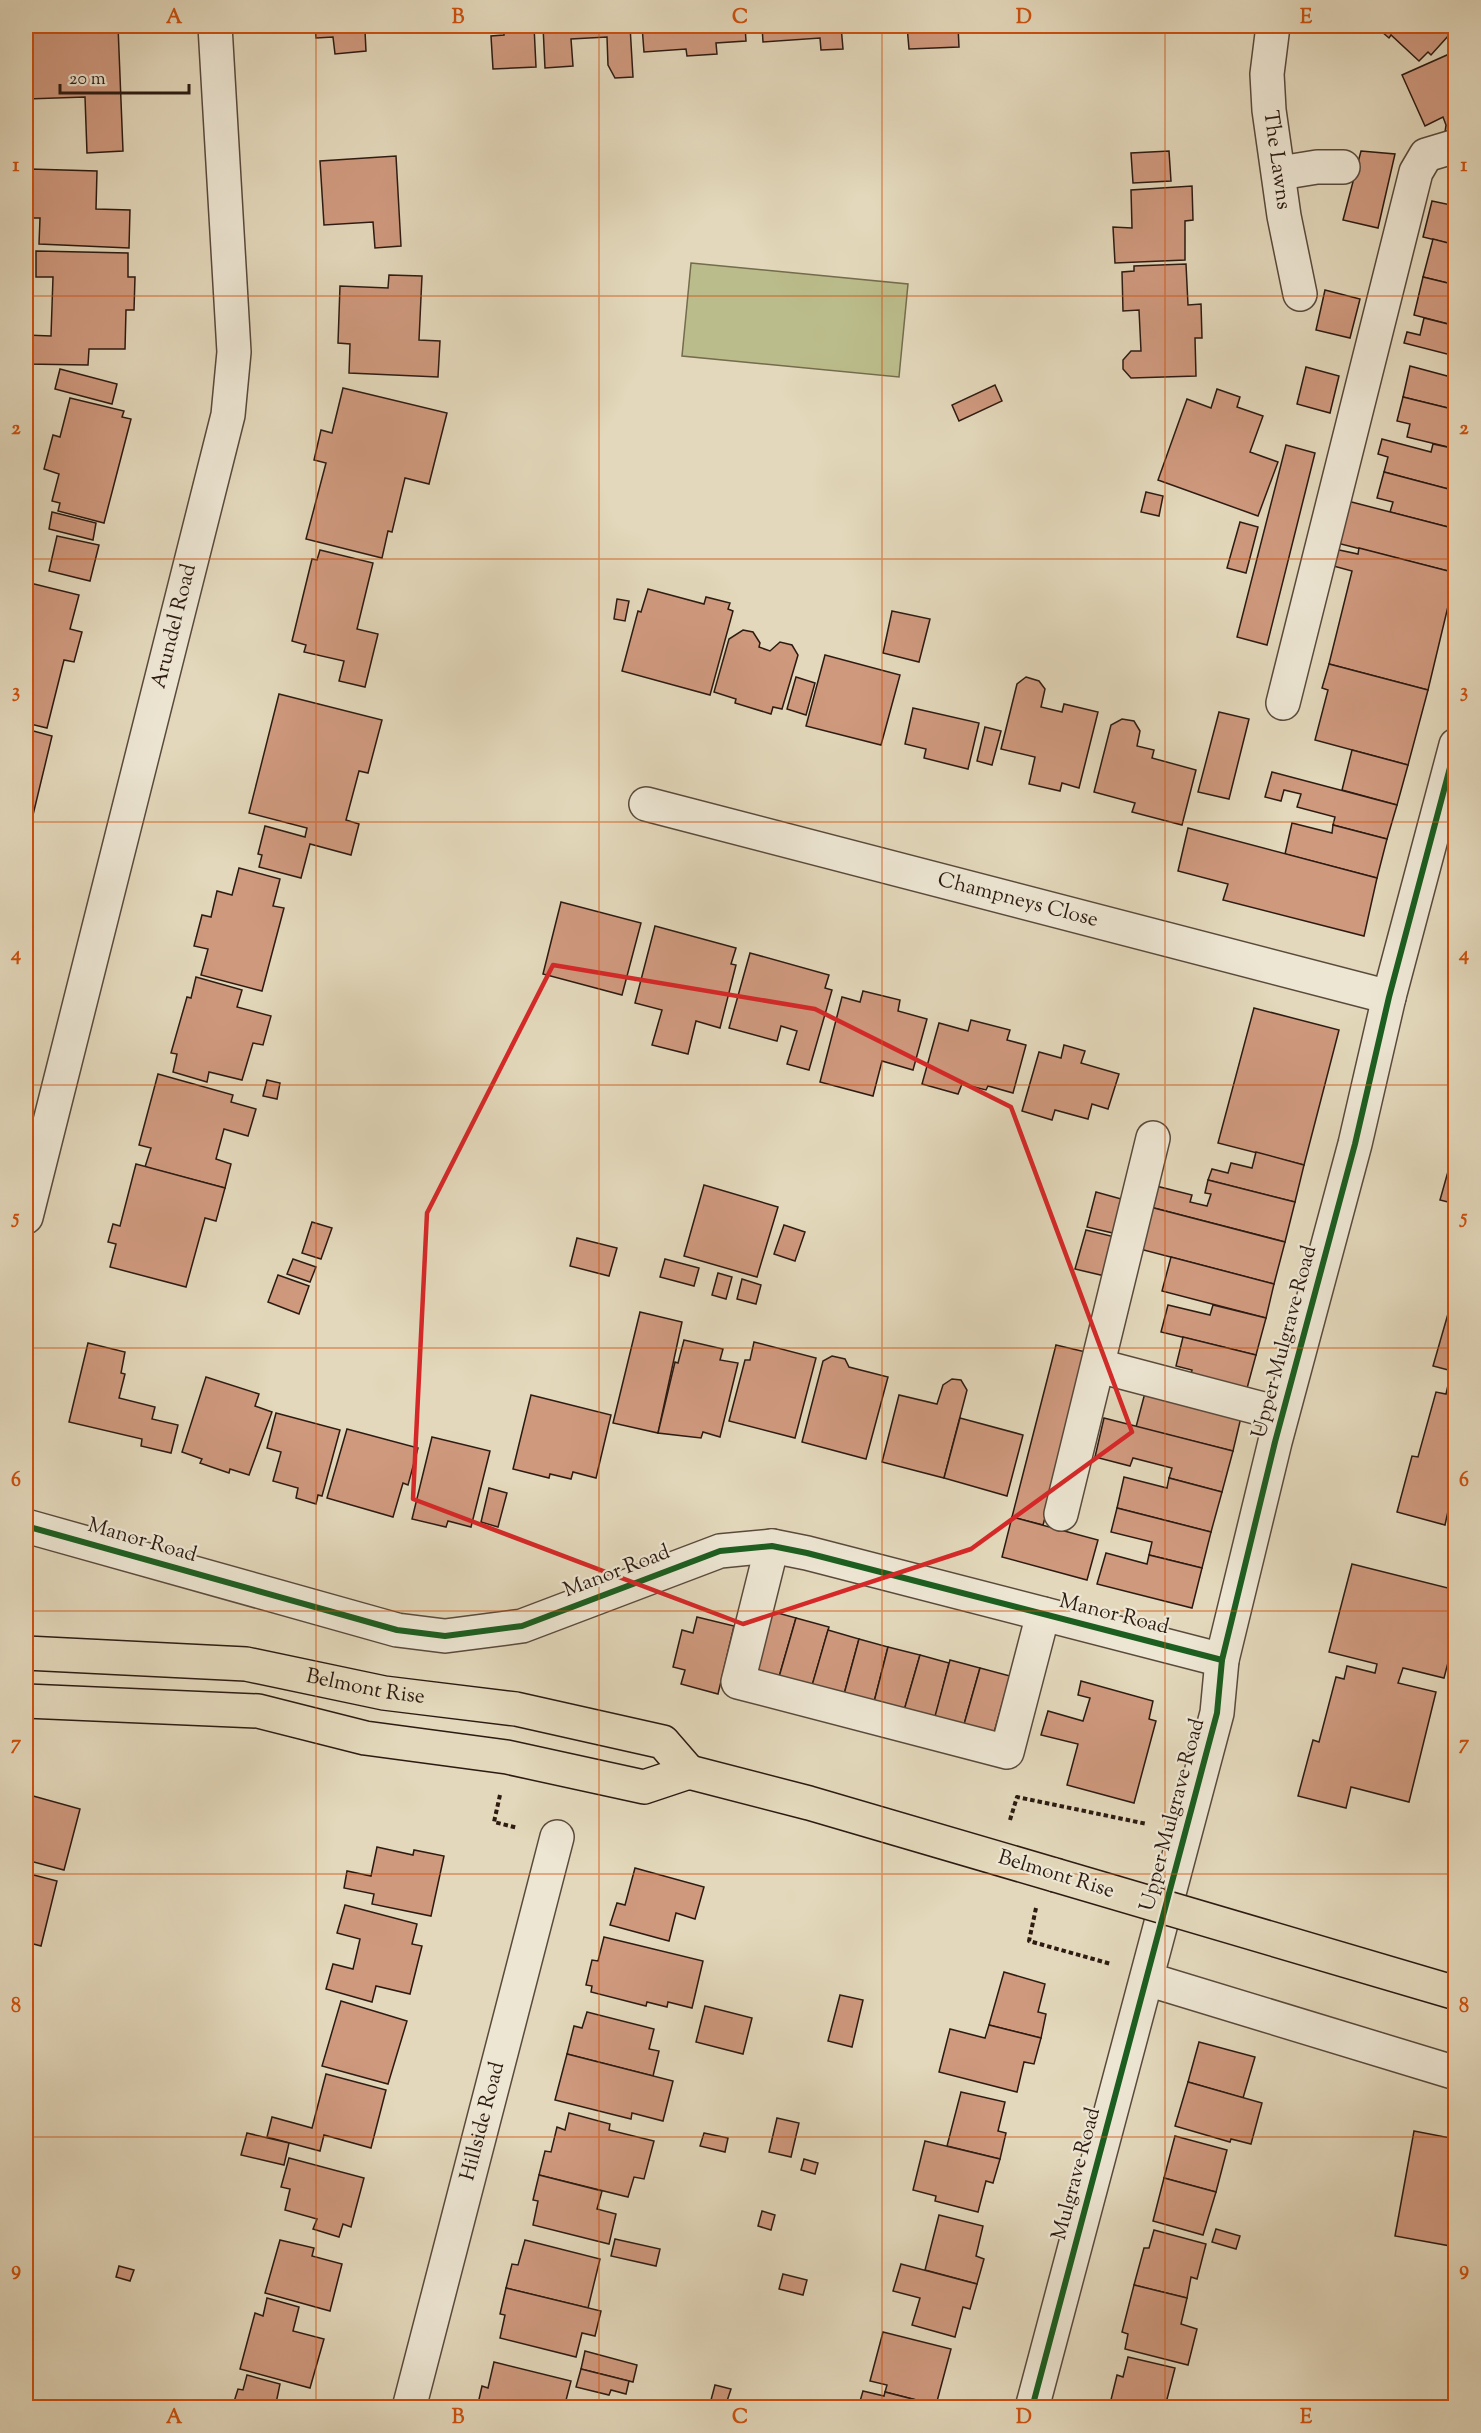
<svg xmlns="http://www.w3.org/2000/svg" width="1481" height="2433" font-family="'Sorts Mill Goudy',serif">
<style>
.green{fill:#bbbc8b;stroke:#746c4e;stroke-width:1.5}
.building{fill:#cf997e;stroke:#2d1b12;stroke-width:1.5}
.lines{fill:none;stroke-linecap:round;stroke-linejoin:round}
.minor-casing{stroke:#5a4a3c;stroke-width:36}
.highway-casing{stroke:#2d1b12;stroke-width:36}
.path{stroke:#2d1b12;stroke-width:4;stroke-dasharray:4.5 3;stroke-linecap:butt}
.minor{stroke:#ede6d3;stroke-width:33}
.highway{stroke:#e3d8bb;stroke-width:33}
.highway-bridge-casing{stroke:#2d1b12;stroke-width:36;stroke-linecap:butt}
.highway-bridge{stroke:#e3d8bb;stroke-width:33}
.cycleway-casing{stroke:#ede6d3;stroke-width:10}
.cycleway{stroke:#1b5e20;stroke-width:6}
.marked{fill:none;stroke:#d62828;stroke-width:4.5;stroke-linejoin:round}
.grid{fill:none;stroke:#cc500d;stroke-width:1.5;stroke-opacity:0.55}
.labels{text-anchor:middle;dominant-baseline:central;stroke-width:4.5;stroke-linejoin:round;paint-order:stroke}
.street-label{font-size:21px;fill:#2d1b12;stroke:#ede6d3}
.neatline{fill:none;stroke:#cc500d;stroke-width:2}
.grid-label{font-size:20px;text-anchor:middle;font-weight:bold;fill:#cc500d}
</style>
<rect width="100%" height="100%" fill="#e3d8bb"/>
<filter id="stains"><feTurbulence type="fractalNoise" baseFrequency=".00333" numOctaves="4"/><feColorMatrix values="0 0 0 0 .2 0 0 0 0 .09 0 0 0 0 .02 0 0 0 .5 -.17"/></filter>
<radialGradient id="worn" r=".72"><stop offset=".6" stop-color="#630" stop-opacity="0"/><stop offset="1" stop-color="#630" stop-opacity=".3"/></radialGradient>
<!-- green -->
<polygon class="green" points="691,263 908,284 899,377 682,356"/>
<!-- building -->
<g class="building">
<polygon points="26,26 118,26 123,151 87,153 85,97 27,99"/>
<polygon points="315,26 438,26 438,27 365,31 366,51 335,54 333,37 316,38"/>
<polygon points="504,26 534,26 536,67 493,69 491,36 504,35"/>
<polygon points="543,26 630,26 633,77 615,78 608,65 607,37 571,39 573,66 545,68"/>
<polygon points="642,26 745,26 746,41 716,43 717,54 687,56 686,49 644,52"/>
<polygon points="762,26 841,26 843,49 821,50 820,38 763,42"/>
<polygon points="907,26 958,26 959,47 909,49"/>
<polygon points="1023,26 1108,26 1024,31"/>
<polygon points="1375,26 1439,26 1449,35 1431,55 1428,52 1419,61 1391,35 1389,38"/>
<polygon points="1456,51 1456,141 1444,139 1446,125 1443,117 1425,126 1402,75"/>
<polygon points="1169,151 1171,181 1133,183 1131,153"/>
<polygon points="1361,151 1395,154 1378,228 1343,220"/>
<polygon points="396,156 401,246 375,248 373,222 324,225 320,161"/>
<polygon points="30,169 97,171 96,209 130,210 129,248 39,244 40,218 29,218"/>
<polygon points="1192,186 1193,220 1185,221 1185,260 1115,263 1113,227 1132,228 1131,190"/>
<polygon points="1432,201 1456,206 1456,245 1423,237"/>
<polygon points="1433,239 1456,245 1456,285 1423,277"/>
<polygon points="36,251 128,253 128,277 135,277 134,310 126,310 125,349 89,349 88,365 26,364 26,335 51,336 53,277 36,277"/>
<polygon points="1186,264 1188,305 1201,304 1202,338 1195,338 1196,376 1131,378 1123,369 1123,360 1131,351 1141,351 1139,310 1123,311 1122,272 1134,271 1134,266"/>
<polygon points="389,275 422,276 419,340 440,341 438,377 349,373 350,344 338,343 340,286 388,288"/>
<polygon points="1423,277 1456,285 1456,326 1414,315"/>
<polygon points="1325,290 1360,299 1350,338 1316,330"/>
<polygon points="1424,318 1456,326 1456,366 1453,366 1455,356 1404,343 1407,332 1420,335"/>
<polygon points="1410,366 1451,377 1453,366 1456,366 1456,410 1403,397"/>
<polygon points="1306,367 1339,376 1330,413 1297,404"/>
<polygon points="60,369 117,384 112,404 55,389"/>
<polygon points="995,385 1002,401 959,421 952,405"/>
<polygon points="343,388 447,413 429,484 405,478 392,532 388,531 382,558 306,539 326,463 314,460 321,430 332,433"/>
<polygon points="1217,389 1240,397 1237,407 1263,416 1250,452 1278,462 1258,516 1158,480 1187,399 1211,408"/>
<polygon points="1403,397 1456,410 1456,449 1407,437 1410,424 1397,421"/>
<polygon points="70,398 124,411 122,417 131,419 104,523 58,511 60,503 52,501 59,474 44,469 53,435 60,437"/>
<polygon points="1382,439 1431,452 1433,444 1456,449 1456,491 1384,472 1388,457 1378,454"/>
<polygon points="1286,445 1315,453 1267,645 1237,637"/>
<polygon points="1384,472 1456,491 1456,529 1390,512 1393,502 1377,498"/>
<polygon points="1146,492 1163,496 1159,516 1141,512"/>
<polygon points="1340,499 1456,529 1456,573 1329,541"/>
<polygon points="52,512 96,523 93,540 49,529"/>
<polygon points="1240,522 1258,527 1246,573 1227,568"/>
<polygon points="57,536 99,545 90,581 49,571"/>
<polygon points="1330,548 1358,554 1359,548 1456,573 1428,690 1329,664 1352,571 1326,564"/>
<polygon points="320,550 373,563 357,629 378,634 365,687 339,681 344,661 304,652 306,645 292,641 312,559 317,560"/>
<polygon points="26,582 79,595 70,629 82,632 74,662 64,660 47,728 26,723"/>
<polygon points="648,589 704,604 706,597 730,603 728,609 733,611 710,695 622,671 638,611 641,612"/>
<polygon points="617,599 629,601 625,621 614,619"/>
<polygon points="892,611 930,619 919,662 883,653"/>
<polygon points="743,630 753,632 760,643 759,647 770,651 780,642 792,645 798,655 782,709 773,707 771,714 735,703 736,699 714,692 729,639"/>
<polygon points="825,655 900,675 881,745 806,726"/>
<polygon points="1329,664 1428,690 1408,765 1315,740 1328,690 1322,688"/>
<polygon points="796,677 815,683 806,715 787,709"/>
<polygon points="1026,677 1039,681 1045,689 1041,707 1062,712 1064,704 1098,712 1079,788 1062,783 1060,791 1029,784 1035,757 1001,749 1017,684"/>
<polygon points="279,694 382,720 368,773 359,771 346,820 359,824 351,855 310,844 301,878 259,867 262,855 258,854 265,826 305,837 307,828 249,813"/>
<polygon points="913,708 979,723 968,769 924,758 926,749 905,744"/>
<polygon points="1219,712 1249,719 1229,799 1198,792"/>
<polygon points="1122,719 1134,721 1140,731 1137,746 1154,750 1152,758 1196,770 1182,825 1132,812 1135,803 1094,792 1111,725"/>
<polygon points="985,727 1001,731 992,765 977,761"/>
<polygon points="26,729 52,736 26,844"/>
<polygon points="1352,750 1408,765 1397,805 1342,790"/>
<polygon points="1272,772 1397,805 1387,839 1333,825 1335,817 1297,807 1301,794 1284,790 1281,801 1265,797"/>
<polygon points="1292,823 1332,833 1333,825 1387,839 1377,878 1285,854"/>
<polygon points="1188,828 1377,878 1364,936 1223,900 1228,884 1178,871"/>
<polygon points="239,868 280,879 273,906 284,908 262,991 201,975 208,949 194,946 202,915 211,917 217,891 232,895"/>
<polygon points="561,902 641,923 622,995 543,974"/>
<polygon points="655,926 736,948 731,964 736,965 720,1028 696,1021 688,1054 652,1045 662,1010 635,1003"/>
<polygon points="750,953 829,975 825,988 832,990 809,1070 787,1064 797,1031 781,1026 777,1041 729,1028"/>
<polygon points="196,977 242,990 237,1007 271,1016 263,1045 253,1043 242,1080 209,1072 207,1082 173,1072 177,1054 171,1053 187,997 191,998"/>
<polygon points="863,991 900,1000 898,1011 927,1019 913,1070 882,1061 873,1096 820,1082 842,997 860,1002"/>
<polygon points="1254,1008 1339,1030 1304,1165 1218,1143"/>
<polygon points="971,1020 1010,1030 1007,1040 1026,1045 1013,1093 988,1086 986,1090 962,1084 958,1094 922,1084 939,1023 968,1031"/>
<polygon points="1064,1045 1085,1051 1081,1063 1119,1074 1108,1109 1092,1104 1088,1119 1055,1110 1052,1120 1022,1111 1039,1052 1061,1058"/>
<polygon points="158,1074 233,1095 231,1102 256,1109 248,1136 224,1129 216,1159 231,1164 225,1188 145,1167 151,1148 139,1145"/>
<polygon points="267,1080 280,1083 277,1099 263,1096"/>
<polygon points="1456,1143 1456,1204 1440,1200"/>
<polygon points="1256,1152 1304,1165 1295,1202 1208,1180 1212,1169 1228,1173 1231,1163 1252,1168"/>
<polygon points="136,1164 225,1188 216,1221 205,1218 186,1287 110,1267 116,1244 108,1242 113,1224 120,1226"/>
<polygon points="1208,1180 1295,1202 1285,1242 1150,1207 1156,1186 1192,1195 1190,1202 1207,1206 1211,1194 1205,1193"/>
<polygon points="704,1185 778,1207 757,1277 684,1256"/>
<polygon points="1096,1192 1125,1200 1117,1234 1087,1227"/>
<polygon points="1150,1207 1285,1242 1274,1284 1136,1248"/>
<polygon points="312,1222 332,1228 321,1259 302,1253"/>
<polygon points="784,1225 805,1232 795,1261 774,1254"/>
<polygon points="1086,1230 1115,1237 1105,1276 1075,1269"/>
<polygon points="577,1238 617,1248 609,1276 570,1266"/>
<polygon points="1171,1257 1274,1284 1266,1318 1162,1291"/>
<polygon points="293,1259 316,1267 310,1282 287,1274"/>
<polygon points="665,1259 699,1268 694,1286 660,1277"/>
<polygon points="718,1273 732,1277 726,1299 712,1295"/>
<polygon points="278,1275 309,1286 299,1314 268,1302"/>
<polygon points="742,1279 761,1285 756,1304 737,1299"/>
<polygon points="1456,1286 1456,1372 1433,1366"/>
<polygon points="1168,1305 1210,1315 1213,1305 1266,1318 1256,1355 1161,1332"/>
<polygon points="640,1312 682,1322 658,1433 613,1423"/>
<polygon points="1183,1337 1256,1355 1246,1392 1190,1379 1192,1370 1176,1366"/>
<polygon points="684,1340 723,1349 720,1360 738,1363 720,1437 703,1432 701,1438 658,1433 675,1362 678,1363"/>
<polygon points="754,1342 816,1358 795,1438 729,1421 745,1360 750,1360"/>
<polygon points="88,1343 125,1352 121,1373 125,1374 119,1398 155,1407 152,1419 178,1425 171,1453 141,1446 142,1439 69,1422"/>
<polygon points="1056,1345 1090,1353 1043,1525 1012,1517"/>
<polygon points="832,1356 845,1359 849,1367 888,1377 866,1459 802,1442 823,1361"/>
<polygon points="206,1377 259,1394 255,1406 272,1412 249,1475 230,1469 229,1473 200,1463 202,1459 182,1452"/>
<polygon points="952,1379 961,1380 967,1390 944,1478 882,1462 899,1395 937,1404 943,1385"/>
<polygon points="1449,1381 1456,1383 1456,1503 1450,1502 1445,1525 1397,1512 1412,1456 1418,1457 1436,1392 1446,1394"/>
<polygon points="1146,1389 1242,1413 1233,1451 1136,1427"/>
<polygon points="531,1395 611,1415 596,1478 573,1472 571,1479 550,1474 549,1478 513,1469"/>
<polygon points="276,1413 340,1430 322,1496 318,1495 316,1504 296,1498 298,1488 273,1481 281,1452 267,1448"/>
<polygon points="960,1418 1023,1435 1007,1496 944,1478"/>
<polygon points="1104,1418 1233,1451 1222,1492 1169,1478 1172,1468 1133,1458 1130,1466 1095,1457"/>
<polygon points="347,1429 418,1448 408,1485 403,1483 393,1517 327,1498"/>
<polygon points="432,1437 490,1451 471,1527 448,1521 446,1527 412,1519"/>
<polygon points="1124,1477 1167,1488 1169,1478 1222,1492 1211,1532 1117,1508"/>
<polygon points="489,1488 507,1493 498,1527 481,1522"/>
<polygon points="1117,1508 1211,1532 1202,1568 1149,1555 1152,1542 1111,1532"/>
<polygon points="1012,1517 1098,1540 1087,1580 1002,1557"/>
<polygon points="1106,1553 1147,1564 1149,1555 1202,1568 1192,1608 1097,1584"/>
<polygon points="1352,1564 1456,1590 1456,1632 1444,1678 1403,1668 1398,1683 1436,1692 1409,1802 1351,1787 1346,1808 1298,1796 1313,1740 1319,1742 1336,1677 1344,1679 1347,1666 1375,1673 1377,1664 1329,1652"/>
<polygon points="767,1610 796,1618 779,1677 750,1669"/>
<polygon points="697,1617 734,1626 718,1694 681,1684 685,1670 673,1667 682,1630 693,1633"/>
<polygon points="796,1618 829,1627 812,1686 779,1677"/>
<polygon points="828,1630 859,1639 843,1698 811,1689"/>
<polygon points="859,1639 888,1647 873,1706 843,1698"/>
<polygon points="888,1647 920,1655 903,1714 873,1706"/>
<polygon points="920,1655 949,1663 934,1723 903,1714"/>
<polygon points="950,1660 980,1668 963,1728 934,1720"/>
<polygon points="980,1668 1010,1676 993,1736 963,1728"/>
<polygon points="1081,1681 1153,1701 1149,1719 1156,1721 1134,1803 1067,1785 1078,1744 1041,1735 1048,1711 1083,1721 1090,1698 1078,1695"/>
<polygon points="26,1794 80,1809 64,1870 26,1860"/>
<polygon points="377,1847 413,1855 414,1850 444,1856 431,1916 372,1904 374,1894 344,1888 347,1871 371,1876"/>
<polygon points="635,1868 704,1887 695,1919 676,1913 669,1941 610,1925 617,1903 625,1905"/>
<polygon points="26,1873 57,1881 41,1946 26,1942"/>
<polygon points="345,1905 417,1924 412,1944 422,1946 410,1994 376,1986 372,2002 326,1989 333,1964 353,1969 360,1939 337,1933"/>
<polygon points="604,1937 703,1961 692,2008 668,2002 667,2007 647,2002 646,2006 591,1992 592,1986 586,1985 592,1960 598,1961"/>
<polygon points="1004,1972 1045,1984 1038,2012 1046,2014 1041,2038 989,2025"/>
<polygon points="840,1995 863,2000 852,2047 828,2041"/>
<polygon points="341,2001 407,2021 388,2084 322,2066"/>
<polygon points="705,2006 752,2018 743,2054 696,2042"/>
<polygon points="587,2012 654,2029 649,2049 659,2051 653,2076 567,2054 574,2026 582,2028"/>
<polygon points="989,2025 1041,2038 1034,2064 1024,2062 1017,2092 939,2072 950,2029 985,2038"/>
<polygon points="1199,2042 1255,2057 1243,2098 1188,2082"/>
<polygon points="567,2054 673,2081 663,2121 632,2113 631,2119 555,2100"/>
<polygon points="326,2074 386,2090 371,2148 324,2135 320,2151 267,2137 272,2117 312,2128"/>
<polygon points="1188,2082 1262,2103 1251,2144 1231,2139 1230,2142 1175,2126"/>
<polygon points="961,2092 1005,2102 998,2131 1006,2133 1000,2159 947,2146"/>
<polygon points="569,2113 610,2124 609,2130 654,2141 644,2179 634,2177 628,2197 539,2175 545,2151 551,2152 557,2127 565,2130"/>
<polygon points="777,2118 799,2123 791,2157 769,2152"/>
<polygon points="1414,2131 1456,2139 1456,2247 1395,2236"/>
<polygon points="247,2133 289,2143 284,2165 241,2155"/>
<polygon points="704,2133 728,2138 725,2152 700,2146"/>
<polygon points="1175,2136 1227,2150 1216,2192 1164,2178"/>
<polygon points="925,2141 1000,2159 993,2183 986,2181 978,2212 935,2201 936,2196 913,2190"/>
<polygon points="289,2158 364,2178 351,2227 343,2224 339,2237 313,2229 317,2219 285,2210 290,2189 281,2187"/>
<polygon points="804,2159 818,2163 815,2174 801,2170"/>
<polygon points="539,2175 602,2191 597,2209 616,2214 609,2244 533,2225 538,2201 533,2200"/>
<polygon points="1164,2178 1216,2192 1203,2235 1153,2221"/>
<polygon points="762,2211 775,2215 771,2230 758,2226"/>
<polygon points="939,2215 983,2226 976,2256 984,2259 977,2284 925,2270"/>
<polygon points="1216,2229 1240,2236 1236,2249 1212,2242"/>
<polygon points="1154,2230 1206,2244 1197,2279 1191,2277 1187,2298 1134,2285 1144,2248 1149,2248"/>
<polygon points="615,2239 660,2249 656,2266 611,2256"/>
<polygon points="280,2240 314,2248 312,2256 342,2264 330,2311 265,2293"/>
<polygon points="525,2240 600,2259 588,2308 506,2288 512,2264 518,2265"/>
<polygon points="901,2264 977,2284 970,2309 963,2307 955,2337 912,2325 920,2298 893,2291"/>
<polygon points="119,2266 134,2270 130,2281 116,2277"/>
<polygon points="783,2274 807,2280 803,2295 779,2289"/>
<polygon points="1134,2285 1187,2298 1181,2324 1197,2329 1188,2365 1125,2349 1128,2334 1122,2332"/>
<polygon points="506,2288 601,2311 595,2336 582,2333 576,2357 500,2338 505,2315 500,2314"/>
<polygon points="267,2298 299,2307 293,2331 324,2339 310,2388 240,2369 255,2313 263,2316"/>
<polygon points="883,2332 951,2349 936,2405 885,2392 887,2385 870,2381"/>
<polygon points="585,2351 637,2365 633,2382 581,2369"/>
<polygon points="1128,2357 1175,2368 1166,2403 1184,2408 1109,2408 1117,2375 1123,2377"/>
<polygon points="494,2362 571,2381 564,2408 544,2405 544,2408 477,2408 482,2386 488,2388"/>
<polygon points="581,2369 629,2381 626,2394 611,2390 609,2395 576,2387"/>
<polygon points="247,2375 280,2384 275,2408 232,2408 238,2389 243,2390"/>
<polygon points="715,2385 731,2389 726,2404 711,2400"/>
<polygon points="863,2391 884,2396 885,2392 936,2405 935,2408 858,2408"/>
</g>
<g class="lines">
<!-- minor casing -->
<g class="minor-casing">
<g id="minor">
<path id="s1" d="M1273,26L1267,74L1269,110L1284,216L1300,294"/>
<polyline points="1280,173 1317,167 1343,167"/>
<polyline points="1283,703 1416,172 1426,155 1456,146"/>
<path id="s2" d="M646,804L1389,997"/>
<path id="s3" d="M26,1217L228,415L234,352L215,26"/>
<polyline points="1099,1366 1282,1414"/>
<polyline points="1061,1514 1153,1138"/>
<polyline points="26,1526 397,1630 445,1636 522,1626 720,1551 772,1546 807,1553 1222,1660"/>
<polyline points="772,1546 738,1682 1007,1752 1043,1614"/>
<polyline points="1147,1979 1456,2073"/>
<path id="s4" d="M409,2408L557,1837"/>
<polyline points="1032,2408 1217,1713 1222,1660 1275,1442 1355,1144 1389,997 1456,745"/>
</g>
</g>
<!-- highway casing -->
<g class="highway-casing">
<g id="highway">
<path id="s5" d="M26,1653L246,1664L384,1693L516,1709L663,1742L689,1772"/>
<polyline points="26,1701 258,1711 365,1738 507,1757 644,1787 689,1772 809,1803 1055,1875"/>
</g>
</g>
<!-- path -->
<g class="path">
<polyline points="500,1795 494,1822 518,1828"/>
<polyline points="1010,1820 1017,1797 1147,1824"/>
<polyline points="1036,1908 1029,1941 1111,1964"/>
</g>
<!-- minor -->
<use href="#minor" class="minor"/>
<!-- highway -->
<use href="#highway" class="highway"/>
<!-- highway-bridge casing -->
<g class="highway-bridge-casing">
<polyline id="highway-bridge" points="1055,1875 1456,1993"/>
</g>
<!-- highway-bridge -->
<use href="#highway-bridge" class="highway-bridge"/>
<!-- cycleway casing -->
<g class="cycleway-casing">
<g id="cycleway">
<polyline points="26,1526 397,1630 445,1636 522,1626 720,1551 772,1546 807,1553 1222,1660"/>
<polyline points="1032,2408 1217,1713 1222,1660 1275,1442 1355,1144 1389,997 1456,745"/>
</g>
</g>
<!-- cycleway -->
<use href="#cycleway" class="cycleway"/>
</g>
<!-- marked area -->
<path class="marked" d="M553,965L815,1009L1011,1107L1132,1432L971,1549L743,1624L413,1499L427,1213Z"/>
<!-- grid -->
<path class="grid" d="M316,26V2408M599,26V2408M882,26V2408M1165,26V2408M26,296H1456M26,559H1456M26,822H1456M26,1085H1456M26,1348H1456M26,1611H1456M26,1874H1456M26,2137H1456"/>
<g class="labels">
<!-- street labels -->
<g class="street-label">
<text stroke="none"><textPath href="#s1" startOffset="135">The Lawns</textPath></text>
<text stroke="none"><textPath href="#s3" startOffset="609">Arundel Road</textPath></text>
<text stroke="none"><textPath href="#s2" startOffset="384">Champneys Close</textPath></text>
<text transform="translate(1285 1342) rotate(-75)">Upper Mulgrave Road</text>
<text transform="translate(142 1541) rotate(16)">Manor Road</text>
<text transform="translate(617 1572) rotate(-21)">Manor Road</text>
<text transform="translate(1114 1615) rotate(14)">Manor Road</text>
<text stroke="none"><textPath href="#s5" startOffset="342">Belmont Rise</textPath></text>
<text transform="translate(1173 1815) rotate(-75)">Upper Mulgrave Road</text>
<text transform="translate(1056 1875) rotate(17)">Belmont Rise</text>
<text stroke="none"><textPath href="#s4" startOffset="296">Hillside Road</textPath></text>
<text transform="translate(1077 2174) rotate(-75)">Mulgrave Road</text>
</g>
</g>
<!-- margin -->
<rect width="1481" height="2433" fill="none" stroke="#e3d8bb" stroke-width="66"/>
<!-- scale -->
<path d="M60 84v9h129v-9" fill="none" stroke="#2d1b12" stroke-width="3"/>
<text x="69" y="84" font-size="18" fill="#2d1b12" stroke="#ede6d3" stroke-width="4.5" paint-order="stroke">20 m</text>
<rect x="33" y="33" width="1415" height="2367" class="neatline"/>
<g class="grid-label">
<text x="174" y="23">A</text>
<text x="458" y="23">B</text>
<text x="740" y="23">C</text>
<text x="1024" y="23">D</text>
<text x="1306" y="23">E</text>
<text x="16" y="171">1</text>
<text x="1464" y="171">1</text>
<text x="16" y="434">2</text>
<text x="1464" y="434">2</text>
<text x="16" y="697">3</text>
<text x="1464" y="697">3</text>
<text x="16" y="960">4</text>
<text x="1464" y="960">4</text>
<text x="16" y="1223">5</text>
<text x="1464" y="1223">5</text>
<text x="16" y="1486">6</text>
<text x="1464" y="1486">6</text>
<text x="16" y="1749">7</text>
<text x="1464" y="1749">7</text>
<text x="16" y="2012">8</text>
<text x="1464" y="2012">8</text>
<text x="16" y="2275">9</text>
<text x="1464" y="2275">9</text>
<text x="174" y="2423">A</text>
<text x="458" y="2423">B</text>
<text x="740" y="2423">C</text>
<text x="1024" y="2423">D</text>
<text x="1306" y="2423">E</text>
</g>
<rect width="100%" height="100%" filter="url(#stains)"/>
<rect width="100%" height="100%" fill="url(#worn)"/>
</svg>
